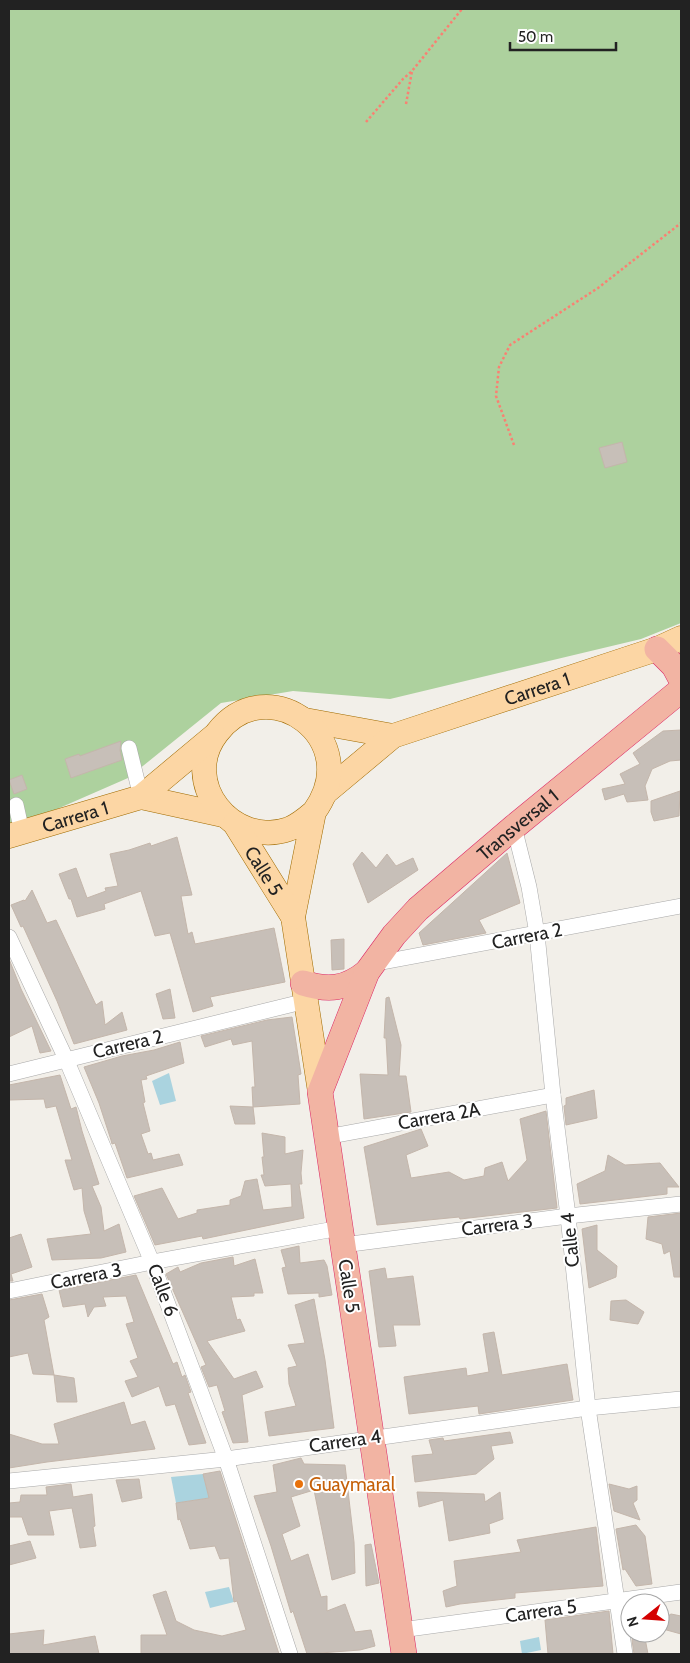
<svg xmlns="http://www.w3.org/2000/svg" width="690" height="1663" font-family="Cabin,sans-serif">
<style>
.forest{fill:#add19e}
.water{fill:#aad3df}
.building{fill:#c7bfb8;stroke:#c4b6ab}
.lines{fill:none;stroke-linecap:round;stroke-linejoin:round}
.minor-casing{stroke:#a9a9a9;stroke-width:16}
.primary-casing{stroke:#a06b00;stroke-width:25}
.trunk-casing{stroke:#dc2a67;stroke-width:26}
.path{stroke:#fa8072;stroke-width:2.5;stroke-dasharray:2.5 2.5;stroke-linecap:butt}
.minor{stroke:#fff;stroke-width:15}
.primary{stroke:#fcd6a4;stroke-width:24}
.trunk{stroke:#f2b4a3;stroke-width:25}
.food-dot{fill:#e8710a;stroke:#fff;stroke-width:2}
.labels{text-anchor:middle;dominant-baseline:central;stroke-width:4;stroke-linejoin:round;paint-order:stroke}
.street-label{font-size:19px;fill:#222;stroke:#fff}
.food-label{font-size:19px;fill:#c56008;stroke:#fff;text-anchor:start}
</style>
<rect width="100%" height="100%" fill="#f2efe9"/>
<!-- forest -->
<polygon class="forest" points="9,9 681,9 681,623 641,639 390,699 293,691 221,703 128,778 9,830"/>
<!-- water -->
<g class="water">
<polygon points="169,1073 176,1101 160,1105 152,1081"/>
<polygon points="203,1474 209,1498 176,1503 171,1477"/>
<polygon points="229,1587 234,1602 210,1608 205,1592"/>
<polygon points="539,1637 541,1650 522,1654 520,1641"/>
</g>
<!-- building -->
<g class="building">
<polygon points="622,442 627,462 605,468 599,448"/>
<polygon points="681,730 681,760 670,761 652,769 645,786 648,800 627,802 624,794 605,800 602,789 625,784 620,774 640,764 633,753 663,731"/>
<polygon points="121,741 120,750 122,760 71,778 65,759 79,754 80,756"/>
<polygon points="22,775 27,789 14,794 9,780"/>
<polygon points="680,791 679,816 654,821 651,812 651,801"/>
<polygon points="177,837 192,895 181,896 188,934 192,932 195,944 274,928 285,982 210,997 213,1006 193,1012 170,933 155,936 141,891 104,904 105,909 77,917 71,899 69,899 59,874 76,868 87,898 106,891 105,888 118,886 110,854 129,850 150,843 151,846"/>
<polygon points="362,852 376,868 387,854 396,866 413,858 418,870 368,903 353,864"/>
<polygon points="507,853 520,903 479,920 486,933 423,945 419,933"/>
<polygon points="32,890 47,923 56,920 96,1005 102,1001 105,1025 122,1012 127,1030 74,1044 57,1001 23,926 21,927 11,905 24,900 25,901"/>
<polygon points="344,939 344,969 332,970 331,940"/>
<polygon points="9,959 21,989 51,1051 40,1053 32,1026 9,1037"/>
<polygon points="170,989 175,1018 163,1019 156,994"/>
<polygon points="389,997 401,1045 399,1076 406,1076 411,1112 364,1119 360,1074 388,1075 386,1038 384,1038 386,998"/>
<polygon points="292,1017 301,1074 298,1075 300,1104 253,1107 252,1087 255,1087 252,1041 233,1045 231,1039 205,1047 201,1036 267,1020"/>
<polygon points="180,1042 184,1063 146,1076 147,1079 141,1080 145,1102 143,1103 150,1131 141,1134 148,1154 151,1153 153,1160 179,1154 183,1165 127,1178 115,1143 112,1144 111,1140 99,1103 84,1067 122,1056 154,1050"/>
<polygon points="60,1075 71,1109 76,1107 82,1131 99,1184 92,1186 101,1207 104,1231 119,1224 126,1252 101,1258 52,1260 47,1239 91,1234 84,1211 82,1188 74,1190 65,1160 72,1160 56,1106 46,1108 44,1099 9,1100 9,1085"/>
<polygon points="594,1090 597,1118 566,1125 564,1106 566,1105 566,1098"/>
<polygon points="230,1106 253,1107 255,1124 235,1124"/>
<polygon points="546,1111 557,1208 460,1219 459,1217 377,1225 364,1147 421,1129 428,1146 406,1155 411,1178 449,1172 464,1180 484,1176 485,1168 502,1162 508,1181 527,1160 520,1119"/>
<polygon points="262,1133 285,1137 285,1154 303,1150 301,1173 302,1184 299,1184 304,1218 203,1239 202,1236 155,1245 134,1196 162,1188 178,1219 197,1213 197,1210 230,1205 230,1200 241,1196 245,1181 257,1179 263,1210 292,1207 291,1184 265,1186 261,1175 264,1175 262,1157 264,1157"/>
<polygon points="608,1155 625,1165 660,1163 679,1187 667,1187 667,1194 580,1204 577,1184 605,1171"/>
<polygon points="681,1213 680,1277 674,1277 670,1251 664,1254 662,1244 646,1239 648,1217"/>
<polygon points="597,1225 597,1250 617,1266 616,1277 589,1288 582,1229"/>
<polygon points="21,1234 32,1267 11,1274 13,1281 9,1281 9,1238"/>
<polygon points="299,1246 300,1263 324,1260 327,1266 332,1295 319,1297 319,1293 288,1294 282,1268 286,1267 281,1250"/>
<polygon points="233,1257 234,1266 255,1259 263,1293 254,1293 254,1296 231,1297 237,1320 240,1319 245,1331 207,1341 234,1379 256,1371 263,1387 242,1395 248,1442 233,1443 222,1412 225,1411 217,1385 209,1387 201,1367 206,1365 166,1274 178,1267 180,1272 201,1263"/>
<polygon points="385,1268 387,1279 413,1276 420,1325 393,1325 396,1346 379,1347 369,1271"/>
<polygon points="136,1275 173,1364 177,1362 182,1377 185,1375 191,1392 188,1393 206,1443 189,1445 175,1404 166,1406 159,1386 132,1397 125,1381 138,1377 130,1361 138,1358 126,1324 134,1322 126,1296 103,1297 106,1306 94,1307 88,1317 85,1304 63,1307 59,1290"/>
<polygon points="42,1294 49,1317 44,1320 54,1375 33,1374 28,1353 9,1357 9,1300"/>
<polygon points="314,1299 325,1360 334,1428 269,1436 265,1412 296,1406 289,1384 288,1368 297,1366 288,1345 305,1343 295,1305"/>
<polygon points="626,1300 644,1312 638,1324 610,1320 611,1301"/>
<polygon points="494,1332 502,1375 567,1364 573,1400 479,1414 478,1406 409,1414 404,1377 466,1368 467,1376 489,1372 483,1334"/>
<polygon points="54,1375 74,1378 77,1402 57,1402"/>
<polygon points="124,1402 131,1425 145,1421 155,1449 47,1462 9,1468 9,1434 42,1444 59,1444 54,1424"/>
<polygon points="510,1432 513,1443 491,1446 494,1459 476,1474 415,1482 412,1456 433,1454 429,1440 443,1438 444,1441"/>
<polygon points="301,1458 304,1464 345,1465 354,1542 355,1573 332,1580 314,1490 291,1497 300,1526 282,1534 291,1561 308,1554 321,1597 327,1596 327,1611 345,1604 355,1632 371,1630 375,1646 360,1650 307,1654 293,1611 291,1613 271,1546 254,1496 277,1492 273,1465"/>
<polygon points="220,1471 279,1654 141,1654 141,1635 167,1635 153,1595 166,1591 176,1621 194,1630 222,1636 246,1630 237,1601 234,1602 229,1558 220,1559 215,1546 190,1549 180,1519 178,1520 176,1503 209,1498 203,1474"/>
<polygon points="139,1479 142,1498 122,1502 116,1480"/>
<polygon points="71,1484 73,1497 92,1494 95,1526 93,1527 96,1546 80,1548 72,1508 49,1511 54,1535 28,1535 22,1517 9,1517 9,1503 20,1502 21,1495 47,1495 46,1487"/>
<polygon points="609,1484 629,1489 637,1486 637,1500 633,1503 640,1520 614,1511"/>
<polygon points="417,1492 484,1494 485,1502 500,1492 503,1519 489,1524 490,1533 449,1541 443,1500 419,1507"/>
<polygon points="636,1525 645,1536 652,1584 636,1586 625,1569 623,1570 616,1529"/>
<polygon points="596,1527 603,1586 515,1593 515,1598 460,1604 446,1607 443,1591 457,1586 454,1561 521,1552 517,1540"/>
<polygon points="30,1541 36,1558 9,1565 9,1546"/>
<polygon points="371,1544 379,1583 366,1586 365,1545"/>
<polygon points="609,1611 613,1654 548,1654 545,1620"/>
<polygon points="671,1614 681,1616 681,1634 663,1629 660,1624 660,1621"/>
<polygon points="44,1630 43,1645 95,1636 99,1654 9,1654 9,1634"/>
<polygon points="635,1633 644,1633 648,1654 634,1654 632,1640"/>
</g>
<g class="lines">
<!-- minor casing -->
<g class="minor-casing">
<g id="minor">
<polyline points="129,748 141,797"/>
<polyline points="16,805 22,832"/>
<polyline points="514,827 529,887 537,934 553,1095 568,1216 588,1408 625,1654"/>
<polyline points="9,937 66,1059 152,1262 226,1459 290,1654"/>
<polyline points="372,964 681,906"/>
<polyline points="9,1074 306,1001"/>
<polyline points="326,1137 553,1095"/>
<polyline points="343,1245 568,1216 681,1204"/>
<polyline points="9,1291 152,1262 340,1228"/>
<polyline points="9,1481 226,1459 588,1408 681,1399"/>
<polyline points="401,1630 681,1592"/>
</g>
</g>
<!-- primary casing -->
<g class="primary-casing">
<g id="primary">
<polyline points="305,720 393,736"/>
<path id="s1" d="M326,792L393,736L657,649L681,638"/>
<polyline points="141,797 223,815"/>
<path d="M314,812C307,818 299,825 289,829C232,849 179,782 217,733C267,667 367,739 314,812L293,917L320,1092"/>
<path id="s2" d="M235,824L293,917"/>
<path id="s3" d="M9,836L141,797L214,736"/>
</g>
</g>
<!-- trunk casing -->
<g class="trunk-casing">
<g id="trunk">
<polyline points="657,649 674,666 681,679"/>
<path d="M303,983C329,991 346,989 367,972"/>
<path id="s4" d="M404,1654L320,1092L367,972L394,935L418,909L514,827L681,690"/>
</g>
</g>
<!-- path -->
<g class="path">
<polyline points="406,104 412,71"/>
<polyline points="366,122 403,79 412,71 462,9"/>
<polyline points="514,445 496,396 499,367 510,345 598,288 681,223"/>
</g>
<!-- minor -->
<use href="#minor" class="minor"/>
<!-- primary -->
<use href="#primary" class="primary"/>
<!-- trunk -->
<use href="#trunk" class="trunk"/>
</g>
<!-- markers -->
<circle class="food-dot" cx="299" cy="1484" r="5"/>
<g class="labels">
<!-- street labels -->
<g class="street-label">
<text stroke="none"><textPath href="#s1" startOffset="239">Carrera 1</textPath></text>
<text stroke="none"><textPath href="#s3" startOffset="69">Carrera 1</textPath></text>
<text stroke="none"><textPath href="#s4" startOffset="909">Transversal 1</textPath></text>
<text stroke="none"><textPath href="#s2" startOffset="55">Calle 5</textPath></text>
<text transform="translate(527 936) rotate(-11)">Carrera 2</text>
<text transform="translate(128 1044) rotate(-13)">Carrera 2</text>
<text transform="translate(439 1116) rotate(-10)">Carrera 2A</text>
<text transform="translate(497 1225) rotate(-7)">Carrera 3</text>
<text transform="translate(570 1240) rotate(-96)">Calle 4</text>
<text transform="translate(86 1276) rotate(-11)">Carrera 3</text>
<text transform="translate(349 1286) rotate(81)">Calle 5</text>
<text transform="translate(163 1290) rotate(69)">Calle 6</text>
<text transform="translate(345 1441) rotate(-8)">Carrera 4</text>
<text transform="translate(541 1611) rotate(-8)">Carrera 5</text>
</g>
<!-- food labels -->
<g class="food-label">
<text x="309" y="1484">Guaymaral</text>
</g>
</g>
<!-- border -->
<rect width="690" height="1663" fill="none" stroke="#222222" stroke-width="20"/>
<!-- north arrow -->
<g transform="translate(645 1618) rotate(253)"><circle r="24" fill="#ffffff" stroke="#a7a7a7"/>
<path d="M0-4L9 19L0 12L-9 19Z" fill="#d40000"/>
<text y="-8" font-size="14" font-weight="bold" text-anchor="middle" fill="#222222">N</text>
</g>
<!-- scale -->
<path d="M510 42v8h106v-8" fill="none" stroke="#222222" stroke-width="2.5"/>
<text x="518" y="42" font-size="15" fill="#222222" stroke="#ffffff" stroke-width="4" paint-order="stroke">50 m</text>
</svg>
